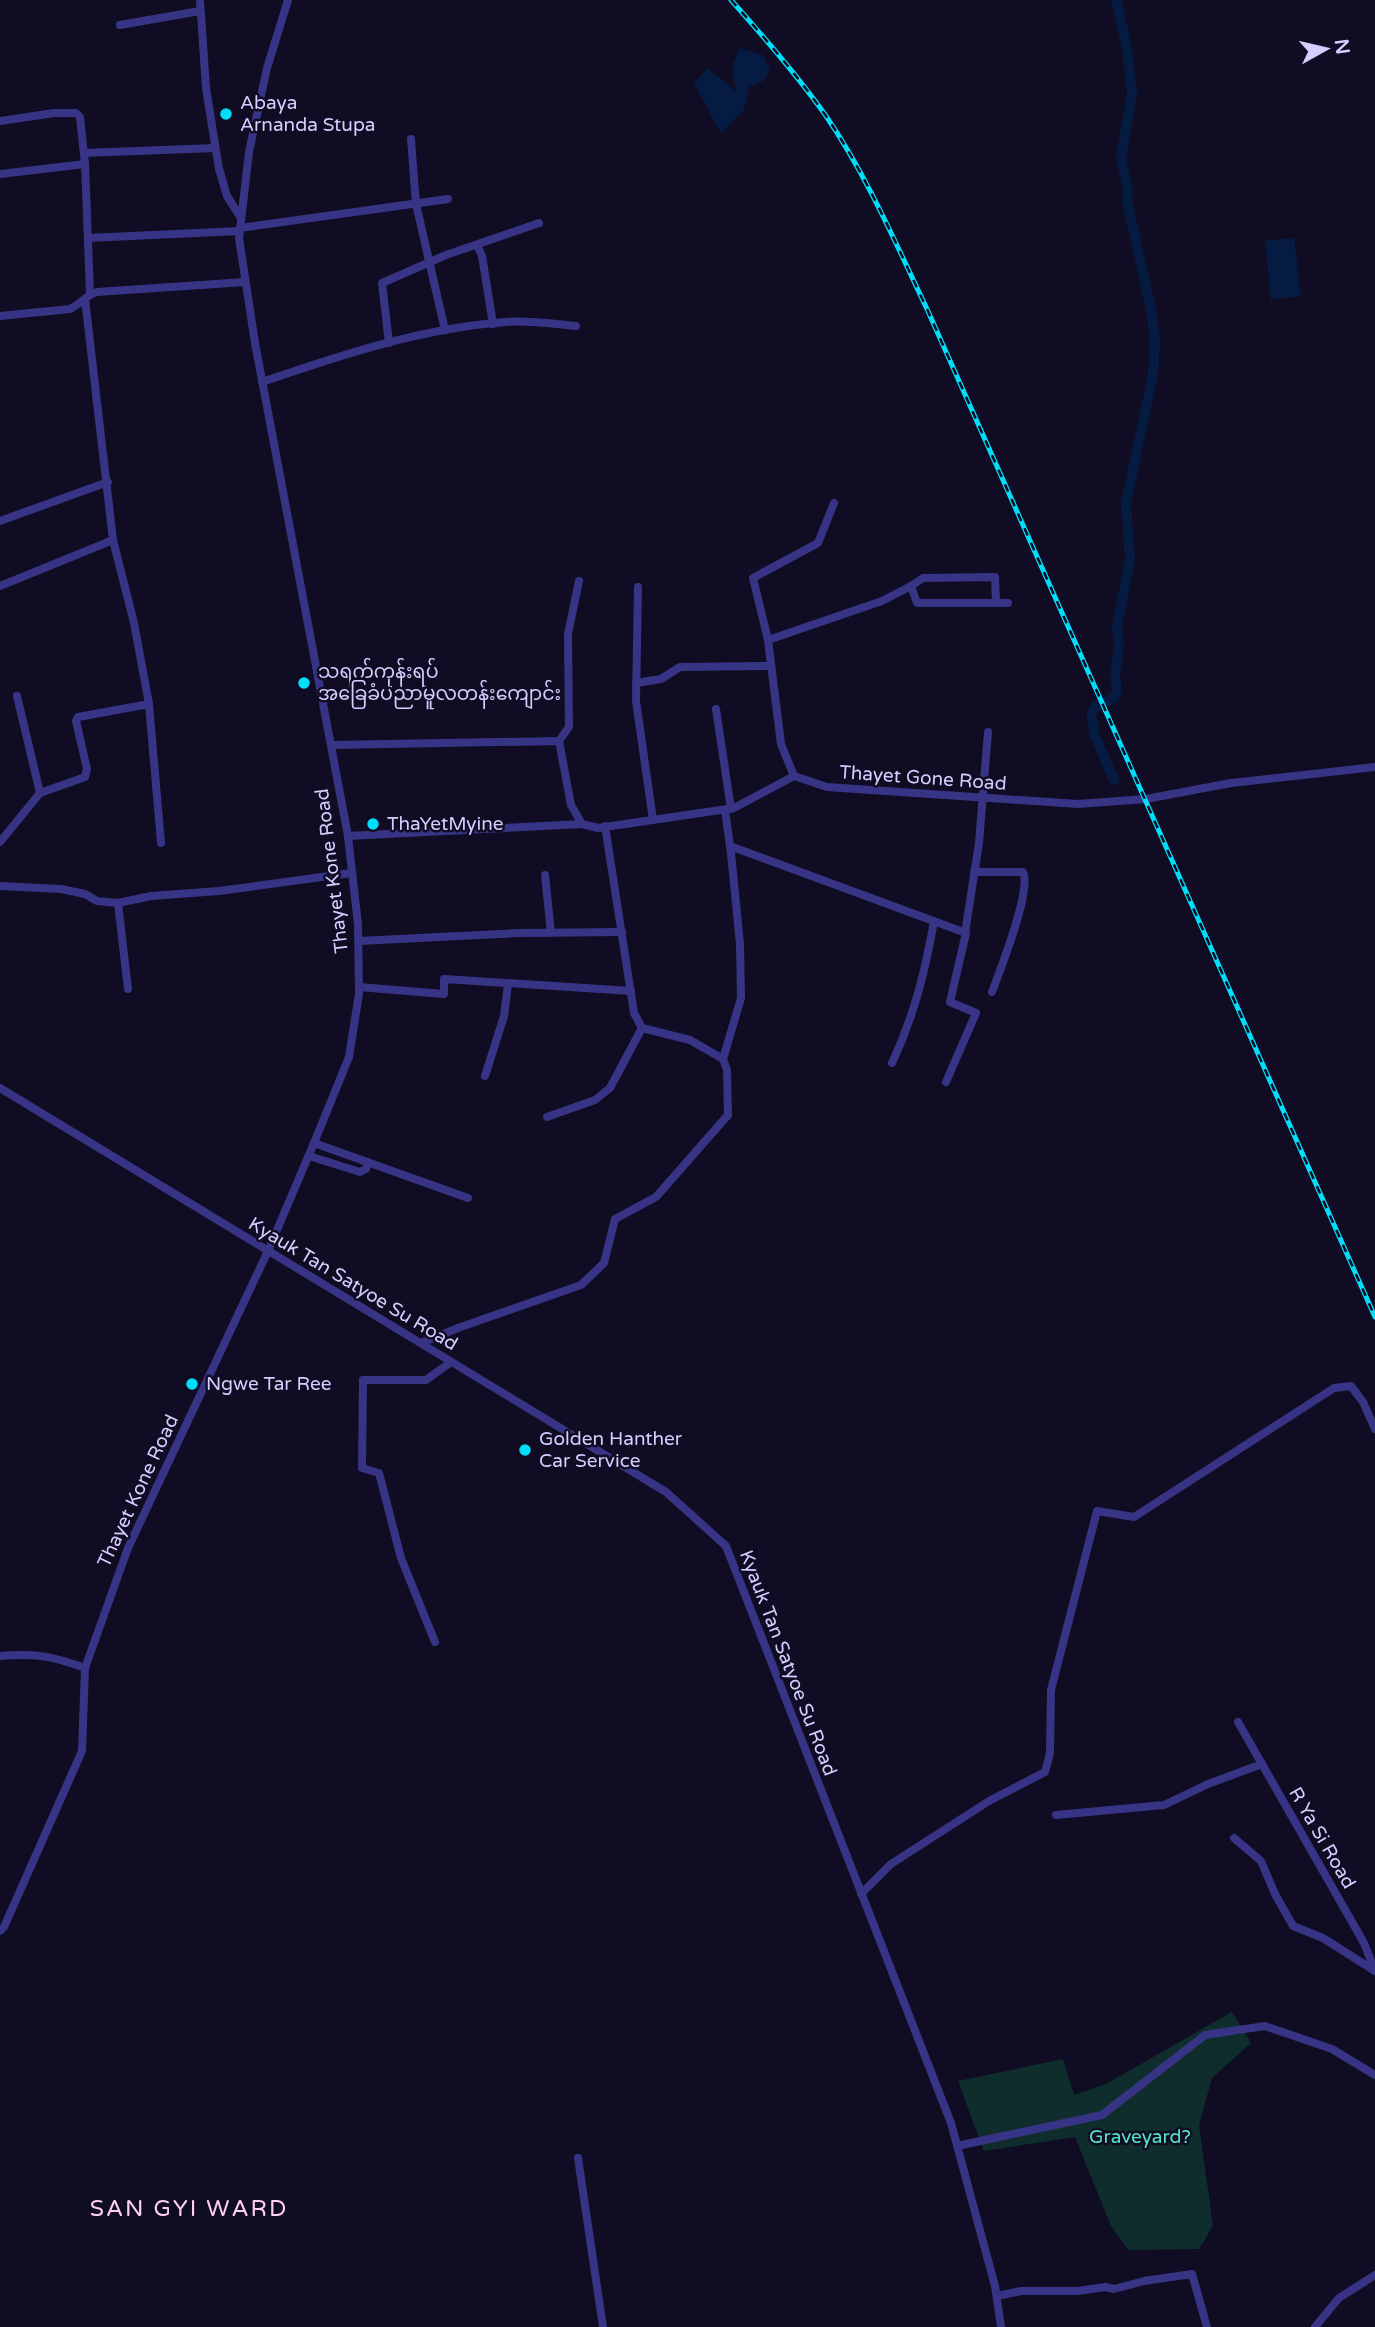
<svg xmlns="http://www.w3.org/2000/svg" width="1375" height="2327" font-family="'Varela Round','Noto Sans Myanmar',sans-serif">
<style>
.green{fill:#0f2d2d}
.water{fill:#061b42}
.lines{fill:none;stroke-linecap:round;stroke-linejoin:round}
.canal{stroke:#061b42;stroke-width:10}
.minor{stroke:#383485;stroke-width:8}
.rail-casing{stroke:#00def9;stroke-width:5}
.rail{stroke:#100c23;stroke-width:2.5;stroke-dasharray:8;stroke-linecap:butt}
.poi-dot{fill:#00def9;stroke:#100c23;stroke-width:2.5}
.labels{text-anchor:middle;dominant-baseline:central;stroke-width:5;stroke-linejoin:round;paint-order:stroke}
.poi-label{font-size:19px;fill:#d4ceff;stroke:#100c23;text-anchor:start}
.street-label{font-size:19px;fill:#d4ceff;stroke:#100c23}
.park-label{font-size:19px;fill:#52e7c3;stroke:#100c23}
.quarter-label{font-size:23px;letter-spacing:2px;fill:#ffd0ed;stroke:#100c23}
</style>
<rect width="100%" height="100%" fill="#100c23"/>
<!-- green -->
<polygon class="green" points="1232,2012 1251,2043 1212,2078 1199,2125 1213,2226 1199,2249 1128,2250 1111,2226 1075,2137 984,2151 958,2081 1063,2059 1074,2095 1106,2084"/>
<!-- water -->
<g class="water">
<polygon points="740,48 763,55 770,70 763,81 749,87 744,110 721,134 694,83 708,68 736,92 732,65"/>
<polygon points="1294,238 1301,296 1271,300 1265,241"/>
</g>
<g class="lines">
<!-- canal -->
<polyline class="canal" points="1114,780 1095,736 1091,713 1094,708 1114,697 1117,691 1115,673 1119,647 1117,627 1130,560 1126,503 1153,375 1155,341 1152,314 1127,201 1128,191 1121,158 1132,93 1127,47 1116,0"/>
<!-- minor -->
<g class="minor">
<polyline points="200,0 206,88 219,169 227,196 241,218"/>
<polyline points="120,25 200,11"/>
<polyline points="0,121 54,113 76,113 80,117 85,164 90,294"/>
<polyline points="411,139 416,204 445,330"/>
<polyline points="84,153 215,148"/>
<polyline points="0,174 85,164"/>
<polyline points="240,228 448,199"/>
<polyline points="88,238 240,231"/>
<polyline points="477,245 482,256 493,324"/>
<polyline points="85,299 113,540 134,623 149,704 161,843"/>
<path d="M0,316L70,309C80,304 87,295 97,292L245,282"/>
<polyline points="389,343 382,283 446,255 539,223"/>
<path d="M262,382C341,355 422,328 506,322C529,320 553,324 576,326"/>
<polyline points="0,521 108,482"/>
<polyline points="0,586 113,540"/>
<polyline points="911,586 923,578 995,577 996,603"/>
<polyline points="638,587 636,701 653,820"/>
<polyline points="768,640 882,601 911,586 917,603 1008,603"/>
<polyline points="636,683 661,679 680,667 771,666"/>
<polyline points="17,696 40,793"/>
<polyline points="716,709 731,809"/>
<polyline points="559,741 569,727 568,634 579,581"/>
<polyline points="331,745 559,741 571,805 582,824 598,828 734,808 794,776 827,787 1078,804 1146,799 1231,783 1375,767"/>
<polyline points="794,776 781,744 768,640 753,578 818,543 834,503"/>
<polyline points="605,826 634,1013 642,1028 690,1040 723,1059"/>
<polyline points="348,836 582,824"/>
<polyline points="0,842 40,793 85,777 87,769 76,721 78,717 149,704"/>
<polyline points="730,846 966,933 950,1002 976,1013 946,1082"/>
<path d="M974,872H1023C1032,891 1000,970 992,992"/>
<polyline points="545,875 551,933"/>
<polyline points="0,886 61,889 85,894 97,901 118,903 151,896 219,891 351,873"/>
<polyline points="118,903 128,989"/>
<polyline points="965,933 979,843 988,732"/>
<polyline points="359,941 519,933 622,932"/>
<polyline points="359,987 444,994 444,979 631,991"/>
<path d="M892,1063C914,1016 925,972 934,921"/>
<polyline points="485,1076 504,1016 508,984"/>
<polyline points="0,1088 666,1492 726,1546 951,2123 995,2286 1001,2327"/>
<polyline points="547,1117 595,1100 610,1088 642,1028"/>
<polyline points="314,1143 468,1198"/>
<polyline points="309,1156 360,1172 366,1169 368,1162"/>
<polyline points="421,1343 458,1328 581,1285 604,1263 615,1219 656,1197 728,1115 727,1070 723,1059 741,998 740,944 731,853 725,810"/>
<polyline points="435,1642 401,1558 379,1473 362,1468 363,1380 426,1380 451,1362"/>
<path d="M0,1656C35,1653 52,1656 85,1668"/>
<polyline points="1238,1722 1364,1943 1375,1971"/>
<polyline points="1056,1815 1164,1805 1208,1784 1262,1764"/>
<polyline points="1234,1838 1261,1861 1275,1894 1293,1926 1323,1938 1375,1971"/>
<polyline points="861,1894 891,1864 989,1801 1045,1772 1050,1753 1051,1690 1097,1511 1134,1517 1334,1388 1351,1386 1363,1402 1375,1429"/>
<polyline points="0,1931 4,1927 82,1751 85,1668 128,1548 268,1251 314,1143 349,1057 359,994 358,924 348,836 255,343 239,238 249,152 267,68 288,0"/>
<polyline points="957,2146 1102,2115 1205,2035 1265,2026 1332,2049 1375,2075"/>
<polyline points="578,2158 603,2327"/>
<polyline points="997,2296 1021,2291 1078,2291 1105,2287 1114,2289 1144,2281 1192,2274 1207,2327"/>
<polyline points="1315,2327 1339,2298 1375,2275"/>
</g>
<!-- rail casing -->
<g class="rail-casing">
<path id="rail" d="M731,0C764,37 797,75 826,116C867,176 896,244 927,309L1375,1317"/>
</g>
<!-- rail -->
<use href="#rail" class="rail"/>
</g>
<!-- markers -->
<g class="poi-dot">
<circle cx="226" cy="114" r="7"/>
<circle cx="304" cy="683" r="7"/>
<circle cx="373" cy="824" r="7"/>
<circle cx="192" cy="1384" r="7"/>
<circle cx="525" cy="1450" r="7"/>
</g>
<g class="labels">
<!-- poi labels -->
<g class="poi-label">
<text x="240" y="103">Abaya<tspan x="240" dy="22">Arnanda Stupa</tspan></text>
<text x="318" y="672">သရက်ကုန်းရပ်<tspan x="318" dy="22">အခြေခံပညာမူလတန်းကျောင်း</tspan></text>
<text x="387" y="824">ThaYetMyine</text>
<text x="206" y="1384">Ngwe Tar Ree</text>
<text x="539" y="1439">Golden Hanther<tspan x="539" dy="22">Car Service</tspan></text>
</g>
<!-- street labels -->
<g class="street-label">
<text transform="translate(923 778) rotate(4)">Thayet Gone Road</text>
<text transform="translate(332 871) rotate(-97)">Thayet Kone Road</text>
<text transform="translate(353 1284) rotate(31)">Kyauk Tan Satyoe Su Road</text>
<text transform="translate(138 1491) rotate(-65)">Thayet Kone Road</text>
<text transform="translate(788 1663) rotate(69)">Kyauk Tan Satyoe Su Road</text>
<text transform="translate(1322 1838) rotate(60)">R Ya Si Road</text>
</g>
<!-- park labels -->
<g class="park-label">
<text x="1140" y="2137">Graveyard?</text>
</g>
<!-- quarter labels -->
<g class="quarter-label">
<text x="189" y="2209">SAN GYI WARD</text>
</g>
</g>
<!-- north arrow -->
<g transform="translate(1326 49) rotate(82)" stroke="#100c23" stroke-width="5" paint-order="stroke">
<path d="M0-5L12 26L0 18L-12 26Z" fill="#d4ceff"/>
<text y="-10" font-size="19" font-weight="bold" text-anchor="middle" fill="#d4ceff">N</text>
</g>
</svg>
